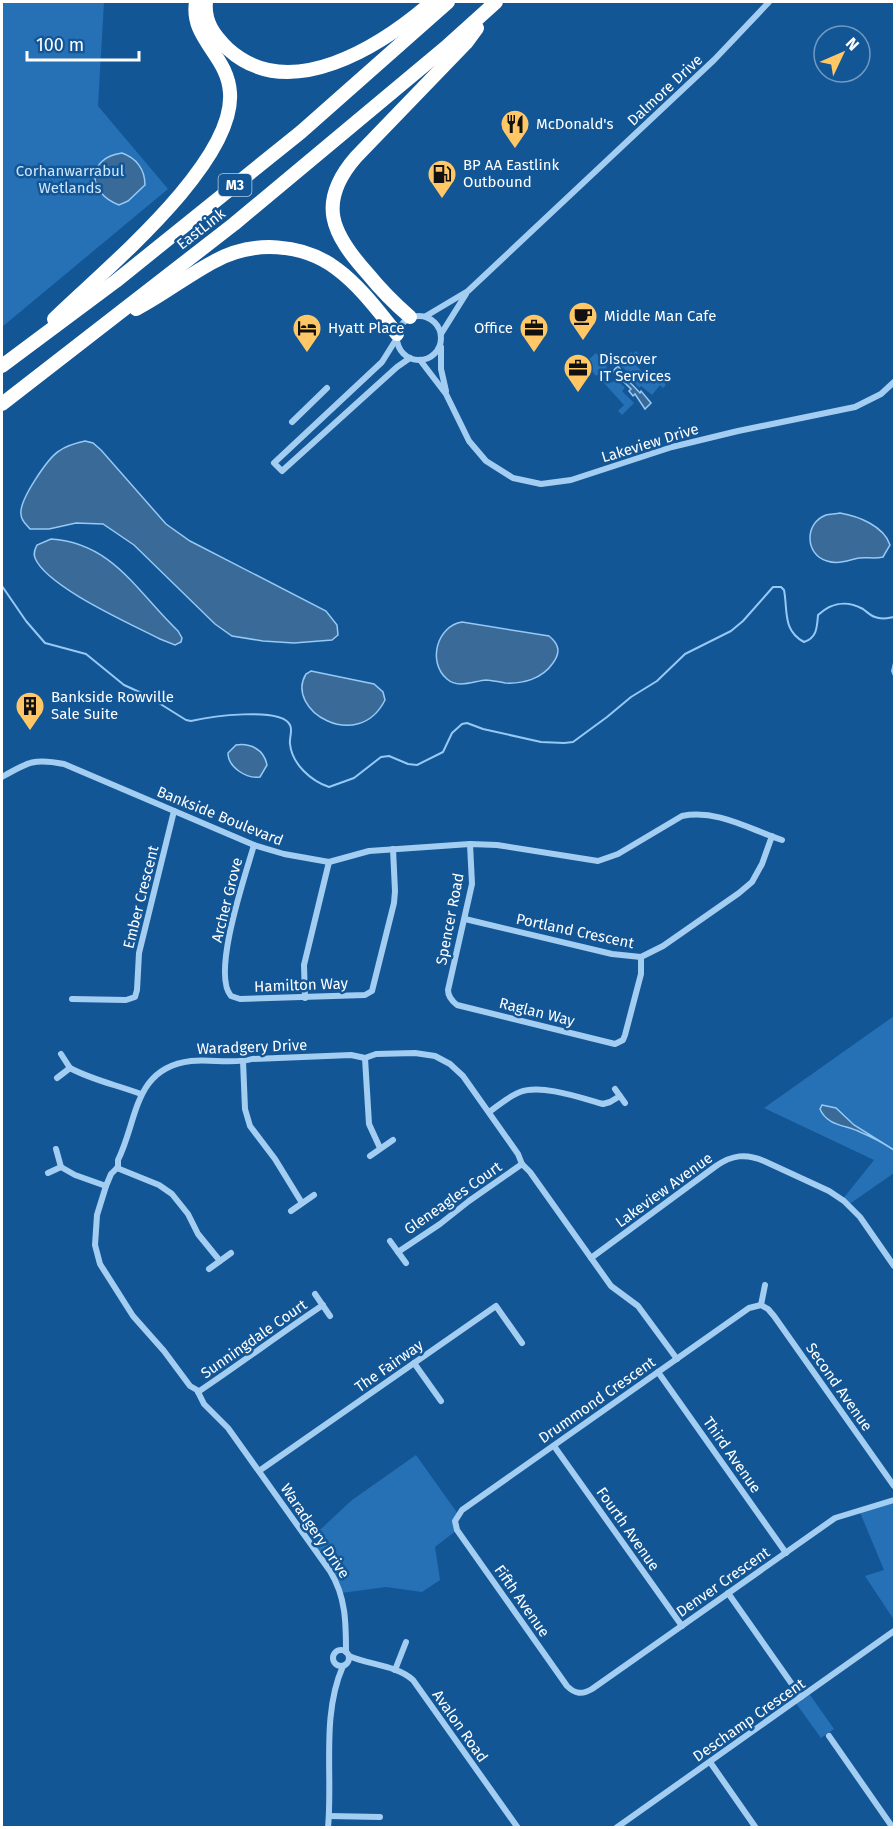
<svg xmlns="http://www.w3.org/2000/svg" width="896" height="1829" font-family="'Fira Sans',sans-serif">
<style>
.green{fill:#2670b5}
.water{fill:#3a6a98;stroke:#96c9f5;stroke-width:1.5}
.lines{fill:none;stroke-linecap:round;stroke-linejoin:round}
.stream{stroke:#96c9f5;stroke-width:2}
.street{stroke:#a4cdf2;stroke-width:6}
.highway{stroke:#fff;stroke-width:14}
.labels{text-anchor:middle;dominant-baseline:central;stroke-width:5;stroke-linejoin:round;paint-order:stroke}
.shield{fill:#135696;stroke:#b8cce0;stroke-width:1.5}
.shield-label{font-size:14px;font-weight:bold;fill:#fff}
.street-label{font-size:15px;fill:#fff;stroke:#135696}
.poi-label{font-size:15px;fill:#fff;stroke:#135696;text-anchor:start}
.park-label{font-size:15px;fill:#cce6fd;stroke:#135696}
</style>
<rect width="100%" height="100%" fill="#135696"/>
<!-- green -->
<g class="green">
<polygon points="2,2 104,2 98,106 168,189 2,327"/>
<polygon points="636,351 640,355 633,362 654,384 661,379 666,385 663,388 660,385 652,395 641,386 639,388 631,379 633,377 621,366 628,360 625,357 631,352 633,354"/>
<polygon points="596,353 607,366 606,368 608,370 604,374 601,371 596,376 585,363"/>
<polygon points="606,377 611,383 616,379 625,388 622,391 634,403 622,415 618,411 624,405 603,382 599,384"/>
<polygon points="894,1016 894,1173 848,1205 842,1200 874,1160 764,1108"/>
<polygon points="416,1455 458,1514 457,1530 435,1547 440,1580 422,1592 386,1587 341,1593 308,1541 352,1500"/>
<polygon points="894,1500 894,1620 865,1576 884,1570 859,1510"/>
<polygon points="808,1692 834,1729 821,1738 795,1702"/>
</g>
<!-- water -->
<g class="water">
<path d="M122,153C136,158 145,169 145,185L128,201L119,205C87,193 86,158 122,153Z"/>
<polygon points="618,366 623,373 621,375 625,377 640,393 641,391 651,403 645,409 635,394 633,396 629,391 631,389 613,371"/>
<path d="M85,441L93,443L101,450L166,524L190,541L326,611L337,625L338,635L332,640L294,643L263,641L232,636L215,624L134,545L103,524L76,523L49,529H30C26,524 21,521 21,514C19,500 48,458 59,451C67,445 76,443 85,441Z"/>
<path d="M840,513C858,516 884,526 890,545L883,557C875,559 867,557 859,558C848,560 839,565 827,561C805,555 804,523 826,515C830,514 836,514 840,513Z"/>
<path d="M51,539C113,543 137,592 178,631L182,638L181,642L175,645L160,639C131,624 47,587 35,558C33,553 35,549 37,545Z"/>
<path d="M462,622L549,636C559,644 561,652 553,663C542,679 523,684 505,683C498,682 492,680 486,680C474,681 458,689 447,679C427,662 437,626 462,622Z"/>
<path d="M311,671L374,684L383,692L385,700C358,754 284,710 306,674Z"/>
<path d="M236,745C250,743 264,749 267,765L260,777C246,779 228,767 228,753Z"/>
<path d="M822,1105L836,1108L854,1125L894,1150C883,1143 872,1137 860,1132C846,1125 827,1126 820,1109Z"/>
</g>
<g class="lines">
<!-- stream -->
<g class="stream">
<path d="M2,586L26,621L45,643L86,654L124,685L146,695L186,720L191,721C208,717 281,706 290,725C293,731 289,738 290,744C292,764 311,781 329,787L354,778L381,757L389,756L408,764L417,765L443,752L452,733L462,724L467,723L483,729L541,742L564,743L573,742L607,717L631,697L657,681L685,654L731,631L743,621L773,587H781L784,590C788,610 782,630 804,642C817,638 817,627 818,615C832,602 846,600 863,609C867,612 871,616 875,617C882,620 888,618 894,617"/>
<polyline points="894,663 892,671 894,676"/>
</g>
<!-- street -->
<g class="street">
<circle cx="419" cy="338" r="22"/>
<polyline points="426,316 468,291 714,60 769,2"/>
<polyline points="441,334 466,294"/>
<polyline points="397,338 382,362 274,463 282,471 397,367 410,358"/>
<polyline points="441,347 441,369 446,391"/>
<polyline points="420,360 446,394 469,441 486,461 513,478 541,484 571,480 672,447 738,431 855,407 881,394 894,382"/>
<polyline points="292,422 327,388"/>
<path d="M2,777C28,762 34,758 64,764L254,845L284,854L329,862L369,851L470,844L497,845L598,861L618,854L682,816C717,809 749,829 782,840"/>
<path d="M470,844L472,884L448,990C448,997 452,1001 457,1005L615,1044L623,1040L625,1035L641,974V957"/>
<path d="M254,845C246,873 211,974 231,996L240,999L365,995L372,991L394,903L395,891L393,849"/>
<polyline points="465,919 612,954 641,957 663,946 739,893 752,882 762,864 772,836"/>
<polyline points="305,998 304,965 329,862"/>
<polyline points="72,999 126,1000 135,997 137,990 139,953 174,811"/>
<polyline points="365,1058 369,1124 380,1148"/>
<polyline points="243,1061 245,1109 250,1126 275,1159 302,1203"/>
<path d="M70,1068C92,1080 117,1085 141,1094"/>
<polyline points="57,1078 70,1068 61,1054"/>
<polyline points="615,1089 625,1103"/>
<path d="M489,1112C499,1105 509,1096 520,1092C542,1084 581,1098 603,1104L610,1102L620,1096"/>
<polyline points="370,1156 393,1140"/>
<polyline points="61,1167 75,1175 106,1186"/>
<polyline points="117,1168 159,1185 172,1194 188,1214 198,1234 220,1261"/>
<polyline points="48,1173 61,1167 56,1149"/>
<polyline points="291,1211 314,1195"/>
<polyline points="390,1241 406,1263"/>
<polyline points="398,1252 440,1224 469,1201 522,1164"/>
<path d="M591,1258L716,1166C732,1155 746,1153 764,1161L829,1191L844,1201L860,1217L894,1266"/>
<polyline points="209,1269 231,1253"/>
<polyline points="315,1294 330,1316"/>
<path d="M761,1305L749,1308L462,1510L455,1521L457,1530L567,1686C575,1694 582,1695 592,1689L835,1518L894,1500"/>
<polyline points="761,1305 768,1309 774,1316 894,1486"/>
<polyline points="761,1305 765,1285"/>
<polyline points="414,1363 441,1401"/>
<polyline points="658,1372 786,1553"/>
<path d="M198,1392C240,1364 281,1333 323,1305"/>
<polyline points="554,1446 682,1626"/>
<polyline points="259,1471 496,1306 522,1343"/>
<polyline points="728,1593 801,1697"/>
<circle cx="341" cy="1658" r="8"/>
<path d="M346,1652C346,1623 346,1597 330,1571L228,1428L204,1404L197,1390L190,1386L164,1351L133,1316L100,1264L95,1245L97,1215L106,1186L111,1174L118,1167V1160C138,1120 133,1068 191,1061C209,1059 236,1064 252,1059L351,1055L365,1058L376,1054L415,1053L435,1056L450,1064L463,1076L518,1154L522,1164L530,1172L611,1286L638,1306L677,1359"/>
<path d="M349,1656C369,1665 396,1665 413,1680L518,1828"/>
<polyline points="395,1670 406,1642"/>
<polyline points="829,1736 893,1828"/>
<polyline points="710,1762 756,1828"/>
<polyline points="329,1816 380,1817"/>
<path d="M328,1828C333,1774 321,1716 343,1666"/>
<polyline points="616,1828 894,1631"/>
</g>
<!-- highway -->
<g class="highway">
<path d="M206,2C204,22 214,35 228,49C290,105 381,46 432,2"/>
<path d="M136,309C163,295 188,275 215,261C253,240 303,243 337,269C360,286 379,312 397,334"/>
<path d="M410,317C395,304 381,290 368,274C332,234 316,203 356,157L466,43L477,28"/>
<path d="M54,319C103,271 235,164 230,93C228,55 190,39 196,2"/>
<polyline points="2,366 116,281 301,132 448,2"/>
<polyline points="2,404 234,224 445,48 496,2"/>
</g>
</g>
<!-- icons -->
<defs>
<g id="restaurant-pin" transform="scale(1.5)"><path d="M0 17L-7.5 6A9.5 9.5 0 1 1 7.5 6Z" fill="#ffc765" stroke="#135696"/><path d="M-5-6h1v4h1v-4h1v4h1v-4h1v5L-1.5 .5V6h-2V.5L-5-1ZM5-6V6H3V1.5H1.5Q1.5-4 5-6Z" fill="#111"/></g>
<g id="fuel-pin" transform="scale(1.5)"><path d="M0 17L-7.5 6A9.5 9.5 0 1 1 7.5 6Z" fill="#ffc765" stroke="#135696"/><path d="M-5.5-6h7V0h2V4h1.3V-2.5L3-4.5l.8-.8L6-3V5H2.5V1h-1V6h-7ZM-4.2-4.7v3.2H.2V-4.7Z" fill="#111"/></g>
<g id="cafe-pin" transform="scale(1.5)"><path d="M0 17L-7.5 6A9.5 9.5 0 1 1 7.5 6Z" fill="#ffc765" stroke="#135696"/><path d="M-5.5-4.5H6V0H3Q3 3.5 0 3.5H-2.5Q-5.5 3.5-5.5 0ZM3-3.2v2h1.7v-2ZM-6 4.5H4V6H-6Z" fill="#111"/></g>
<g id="hotel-pin" transform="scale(1.5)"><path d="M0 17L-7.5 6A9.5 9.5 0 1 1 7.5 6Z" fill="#ffc765" stroke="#135696"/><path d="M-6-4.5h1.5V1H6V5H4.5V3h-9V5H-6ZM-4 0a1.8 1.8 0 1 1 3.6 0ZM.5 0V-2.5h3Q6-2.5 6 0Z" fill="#111"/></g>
<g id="office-pin" transform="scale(1.5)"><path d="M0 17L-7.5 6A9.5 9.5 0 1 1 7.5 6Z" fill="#ffc765" stroke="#135696"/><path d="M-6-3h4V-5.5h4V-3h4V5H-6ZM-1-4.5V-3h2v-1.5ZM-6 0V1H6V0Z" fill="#111"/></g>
<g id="building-pin" transform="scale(1.5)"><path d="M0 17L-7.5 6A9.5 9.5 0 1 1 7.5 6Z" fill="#ffc765" stroke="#135696"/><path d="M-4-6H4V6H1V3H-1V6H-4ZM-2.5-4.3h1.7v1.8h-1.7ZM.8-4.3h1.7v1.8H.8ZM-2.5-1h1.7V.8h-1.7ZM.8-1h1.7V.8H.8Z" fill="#111"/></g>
</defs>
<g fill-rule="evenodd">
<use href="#restaurant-pin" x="515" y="124"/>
<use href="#fuel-pin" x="442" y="174"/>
<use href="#cafe-pin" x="583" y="316"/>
<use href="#hotel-pin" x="307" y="328"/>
<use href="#office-pin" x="534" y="328"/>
<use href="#office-pin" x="578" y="368"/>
<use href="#building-pin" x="30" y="706"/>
</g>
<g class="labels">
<!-- shield labels -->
<rect class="shield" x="218.5" y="174" width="33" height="22" rx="4.5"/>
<g class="shield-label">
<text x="235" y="185">M3</text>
</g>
<!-- street labels -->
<g class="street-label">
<text transform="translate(665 90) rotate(-43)">Dalmore Drive</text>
<text transform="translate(201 229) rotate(-38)">EastLink</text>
<text transform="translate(650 443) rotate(-17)">Lakeview Drive</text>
<text transform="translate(220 816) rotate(22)">Bankside Boulevard</text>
<text transform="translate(141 897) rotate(-76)">Ember Crescent</text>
<text transform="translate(227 900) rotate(-76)">Archer Grove</text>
<text transform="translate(450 919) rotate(-79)">Spencer Road</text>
<text transform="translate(575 931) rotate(12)">Portland Crescent</text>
<text transform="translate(301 985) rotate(-2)">Hamilton Way</text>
<text transform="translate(537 1012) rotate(14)">Raglan Way</text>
<text transform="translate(252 1047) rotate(-2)">Waradgery Drive</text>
<text transform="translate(664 1190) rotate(-36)">Lakeview Avenue</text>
<text transform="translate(453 1198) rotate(-35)">Gleneagles Court</text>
<text transform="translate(254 1339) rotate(-35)">Sunningdale Court</text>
<text transform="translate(389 1366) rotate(-35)">The Fairway</text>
<text transform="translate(839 1387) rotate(55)">Second Avenue</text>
<text transform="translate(597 1400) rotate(-35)">Drummond Crescent</text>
<text transform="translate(732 1455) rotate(55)">Third Avenue</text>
<text transform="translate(628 1529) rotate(55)">Fourth Avenue</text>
<text transform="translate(315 1531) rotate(56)">Waradgery Drive</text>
<text transform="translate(723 1582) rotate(-35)">Denver Crescent</text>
<text transform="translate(522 1601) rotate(55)">Fifth Avenue</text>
<text transform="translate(749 1720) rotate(-35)">Deschamp Crescent</text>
<text transform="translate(460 1726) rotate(55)">Avalon Road</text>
</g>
<!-- poi labels -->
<g class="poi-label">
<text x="536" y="124">McDonald's</text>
<text x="463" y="165">BP AA Eastlink<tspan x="463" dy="17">Outbound</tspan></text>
<text x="604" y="316">Middle Man Cafe</text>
<text x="328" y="328">Hyatt Place</text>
<text x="513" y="328" text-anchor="end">Office</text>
<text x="599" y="359">Discover<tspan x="599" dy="17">IT Services</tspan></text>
<text x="51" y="697">Bankside Rowville<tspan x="51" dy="17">Sale Suite</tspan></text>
</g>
<!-- park labels -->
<g class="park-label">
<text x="70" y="171">Corhanwarrabul<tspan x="70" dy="17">Wetlands</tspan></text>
</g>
</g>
<!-- border -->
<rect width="896" height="1829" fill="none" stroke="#ffffff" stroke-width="6"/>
<!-- north arrow -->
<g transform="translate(842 54) rotate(46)"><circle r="28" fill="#135696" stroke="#719ac0" stroke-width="1.5"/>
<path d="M0-4.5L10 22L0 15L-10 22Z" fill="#ffc765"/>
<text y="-9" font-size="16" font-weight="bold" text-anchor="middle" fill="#ffffff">N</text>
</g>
<!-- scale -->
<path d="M27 51v9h112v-9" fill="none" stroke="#ffffff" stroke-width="3"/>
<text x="36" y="51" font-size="18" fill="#ffffff" stroke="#135696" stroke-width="4.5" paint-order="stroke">100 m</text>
</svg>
